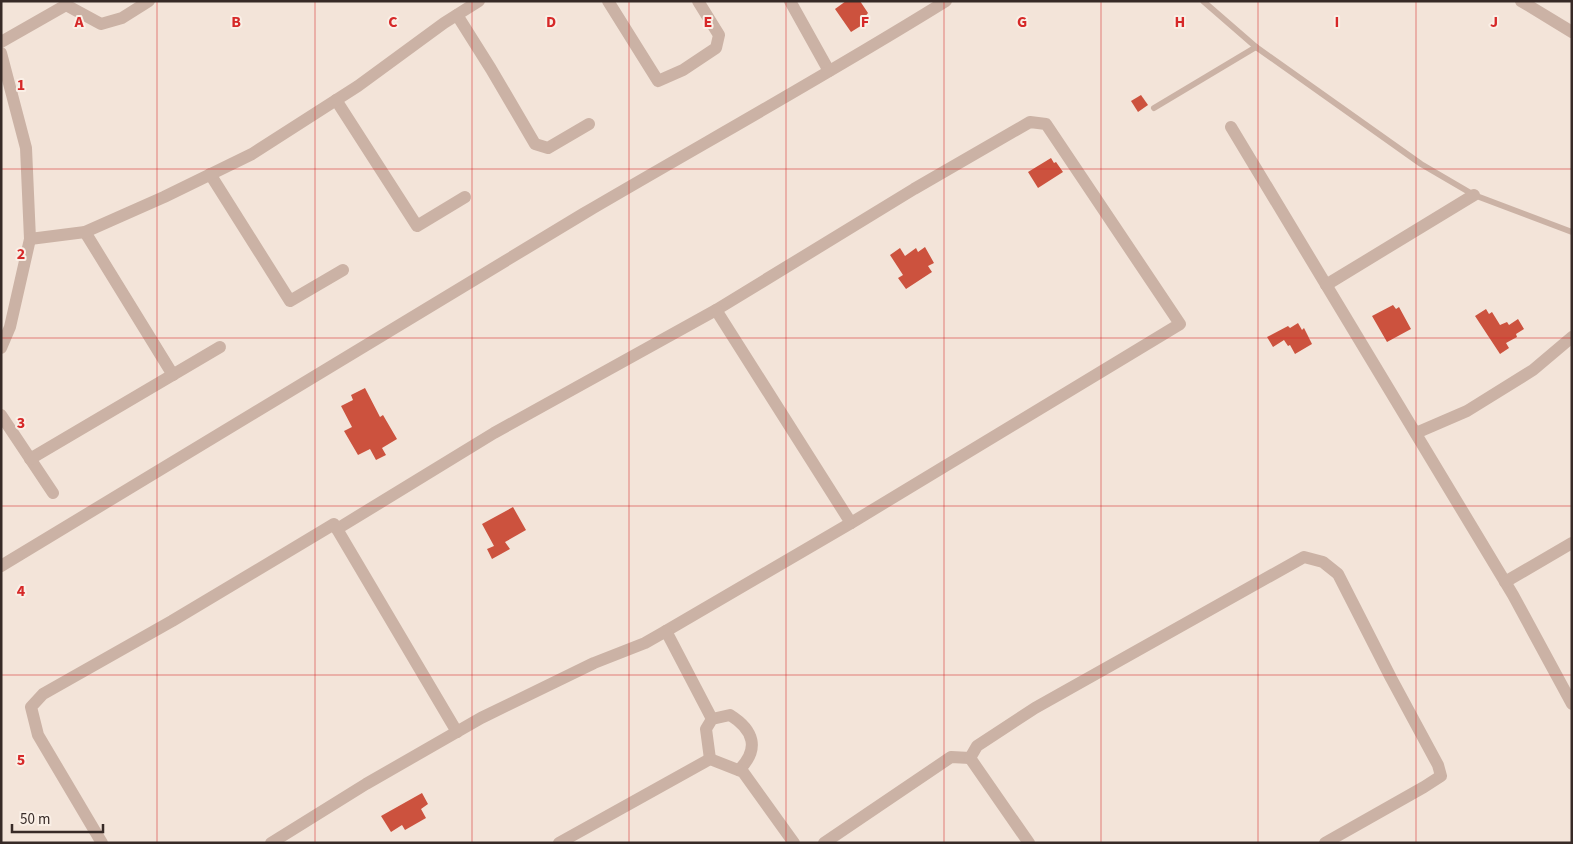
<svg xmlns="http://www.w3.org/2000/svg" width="1573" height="844" font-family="'Source Sans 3',sans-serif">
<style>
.building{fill:#cc523e}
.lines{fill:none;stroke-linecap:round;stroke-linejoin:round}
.service{stroke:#cbb2a5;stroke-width:6}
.minor{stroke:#cbb2a5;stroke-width:12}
.grid{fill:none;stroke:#d62828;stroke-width:1;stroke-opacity:0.55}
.grid-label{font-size:16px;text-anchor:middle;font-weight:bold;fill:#d62828;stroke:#faefe6;stroke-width:4;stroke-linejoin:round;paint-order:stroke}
</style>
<rect width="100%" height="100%" fill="#f3e4d9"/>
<!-- building -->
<g class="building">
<polygon points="846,1 860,1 868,13 864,18 867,22 851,32 835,9"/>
<polygon points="1141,95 1148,105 1138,112 1131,101"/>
<polygon points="1051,158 1054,163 1056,162 1063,172 1038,188 1028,172"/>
<polygon points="925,247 934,263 928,266 932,272 906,289 898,278 903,275 890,255 900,248 905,256 916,248 918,252"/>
<polygon points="1393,305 1396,309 1399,307 1411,329 1387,342 1372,316"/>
<polygon points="1486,309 1489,314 1492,312 1500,325 1507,322 1509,325 1518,319 1524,329 1516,334 1517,337 1506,343 1509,348 1500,354 1475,316"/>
<polygon points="1298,323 1302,330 1304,328 1312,344 1295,354 1290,345 1288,346 1284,340 1273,347 1267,337 1288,326 1290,328"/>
<polygon points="365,388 380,417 383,415 397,439 382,448 386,455 376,460 370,449 358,455 344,431 352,427 341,406 353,400 351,395"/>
<polygon points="513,507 526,530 505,542 510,549 492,559 487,549 494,546 482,524"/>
<polygon points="422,793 428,804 421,809 426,818 405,830 402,825 391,832 381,816"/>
</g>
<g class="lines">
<!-- service -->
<g class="service">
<polyline points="1203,1 1256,47 1421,164 1474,195 1572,232"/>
<polyline points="1154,108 1256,47"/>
</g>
<!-- minor -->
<g class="minor">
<polyline points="608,1 658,81 683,70 716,48 719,35 698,1"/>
<polyline points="790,1 829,71"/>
<polyline points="1521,1 1572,32"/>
<polyline points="66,5 101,24 122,18 149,1"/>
<polyline points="457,15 491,69 535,144 548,148 589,124"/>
<polyline points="1,42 66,5"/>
<polyline points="1,53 26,148 30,239 10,327 1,348"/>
<polyline points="336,100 417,226 465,197"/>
<polyline points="1231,127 1513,595 1572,704"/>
<polyline points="210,174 290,301 343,270"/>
<polyline points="85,232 173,375"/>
<polyline points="30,239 85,232 164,197 252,154 358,86 444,23 479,1"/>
<polyline points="1326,285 1474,195"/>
<polyline points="716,310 914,189 1030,122 1046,124 1180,324 851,523"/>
<polyline points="1,415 53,493"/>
<polyline points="1416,433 1467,411 1533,370 1572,337"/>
<polyline points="30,459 220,347"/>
<polyline points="337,529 494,433 716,310 851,523 666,631"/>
<path d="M1,566C196,450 389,331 583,214C704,143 827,75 946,1"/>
<polyline points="1505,582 1572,543"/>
<path d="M710,759L706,729L712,719L730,715C754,730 760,749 739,770"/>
<polyline points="102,843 38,735 31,707 43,694 172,621 334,524 457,732"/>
<polyline points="271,843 366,784 481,718 594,663 645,643 666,631 712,719"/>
<polyline points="559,843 710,759 743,772 794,843"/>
<polyline points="824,843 951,757 970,758"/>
<polyline points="1029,843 970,758 977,746 1035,708 1304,557 1323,562 1338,574 1391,678 1438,765 1441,776 1424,787 1325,843"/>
</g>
</g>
<!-- grid -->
<path class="grid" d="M157,1V843M315,1V843M472,1V843M629,1V843M786,1V843M944,1V843M1101,1V843M1258,1V843M1416,1V843M1,169H1572M1,338H1572M1,506H1572M1,675H1572"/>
<g class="grid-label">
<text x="79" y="27">A</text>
<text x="236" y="27">B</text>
<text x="393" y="27">C</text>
<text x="551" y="27">D</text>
<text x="708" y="27">E</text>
<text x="865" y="27">F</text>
<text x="1022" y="27">G</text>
<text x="1180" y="27">H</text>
<text x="1337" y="27">I</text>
<text x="1494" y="27">J</text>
<text x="21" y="90">1</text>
<text x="21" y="259">2</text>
<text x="21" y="428">3</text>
<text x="21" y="596">4</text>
<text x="21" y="765">5</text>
</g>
<!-- border -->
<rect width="1573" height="844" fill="none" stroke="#372a27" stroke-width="5"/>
<!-- scale -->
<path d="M12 824v8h91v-8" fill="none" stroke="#372a27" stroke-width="2.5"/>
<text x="20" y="824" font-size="15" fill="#372a27" stroke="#faefe6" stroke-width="4" paint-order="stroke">50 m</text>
</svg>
